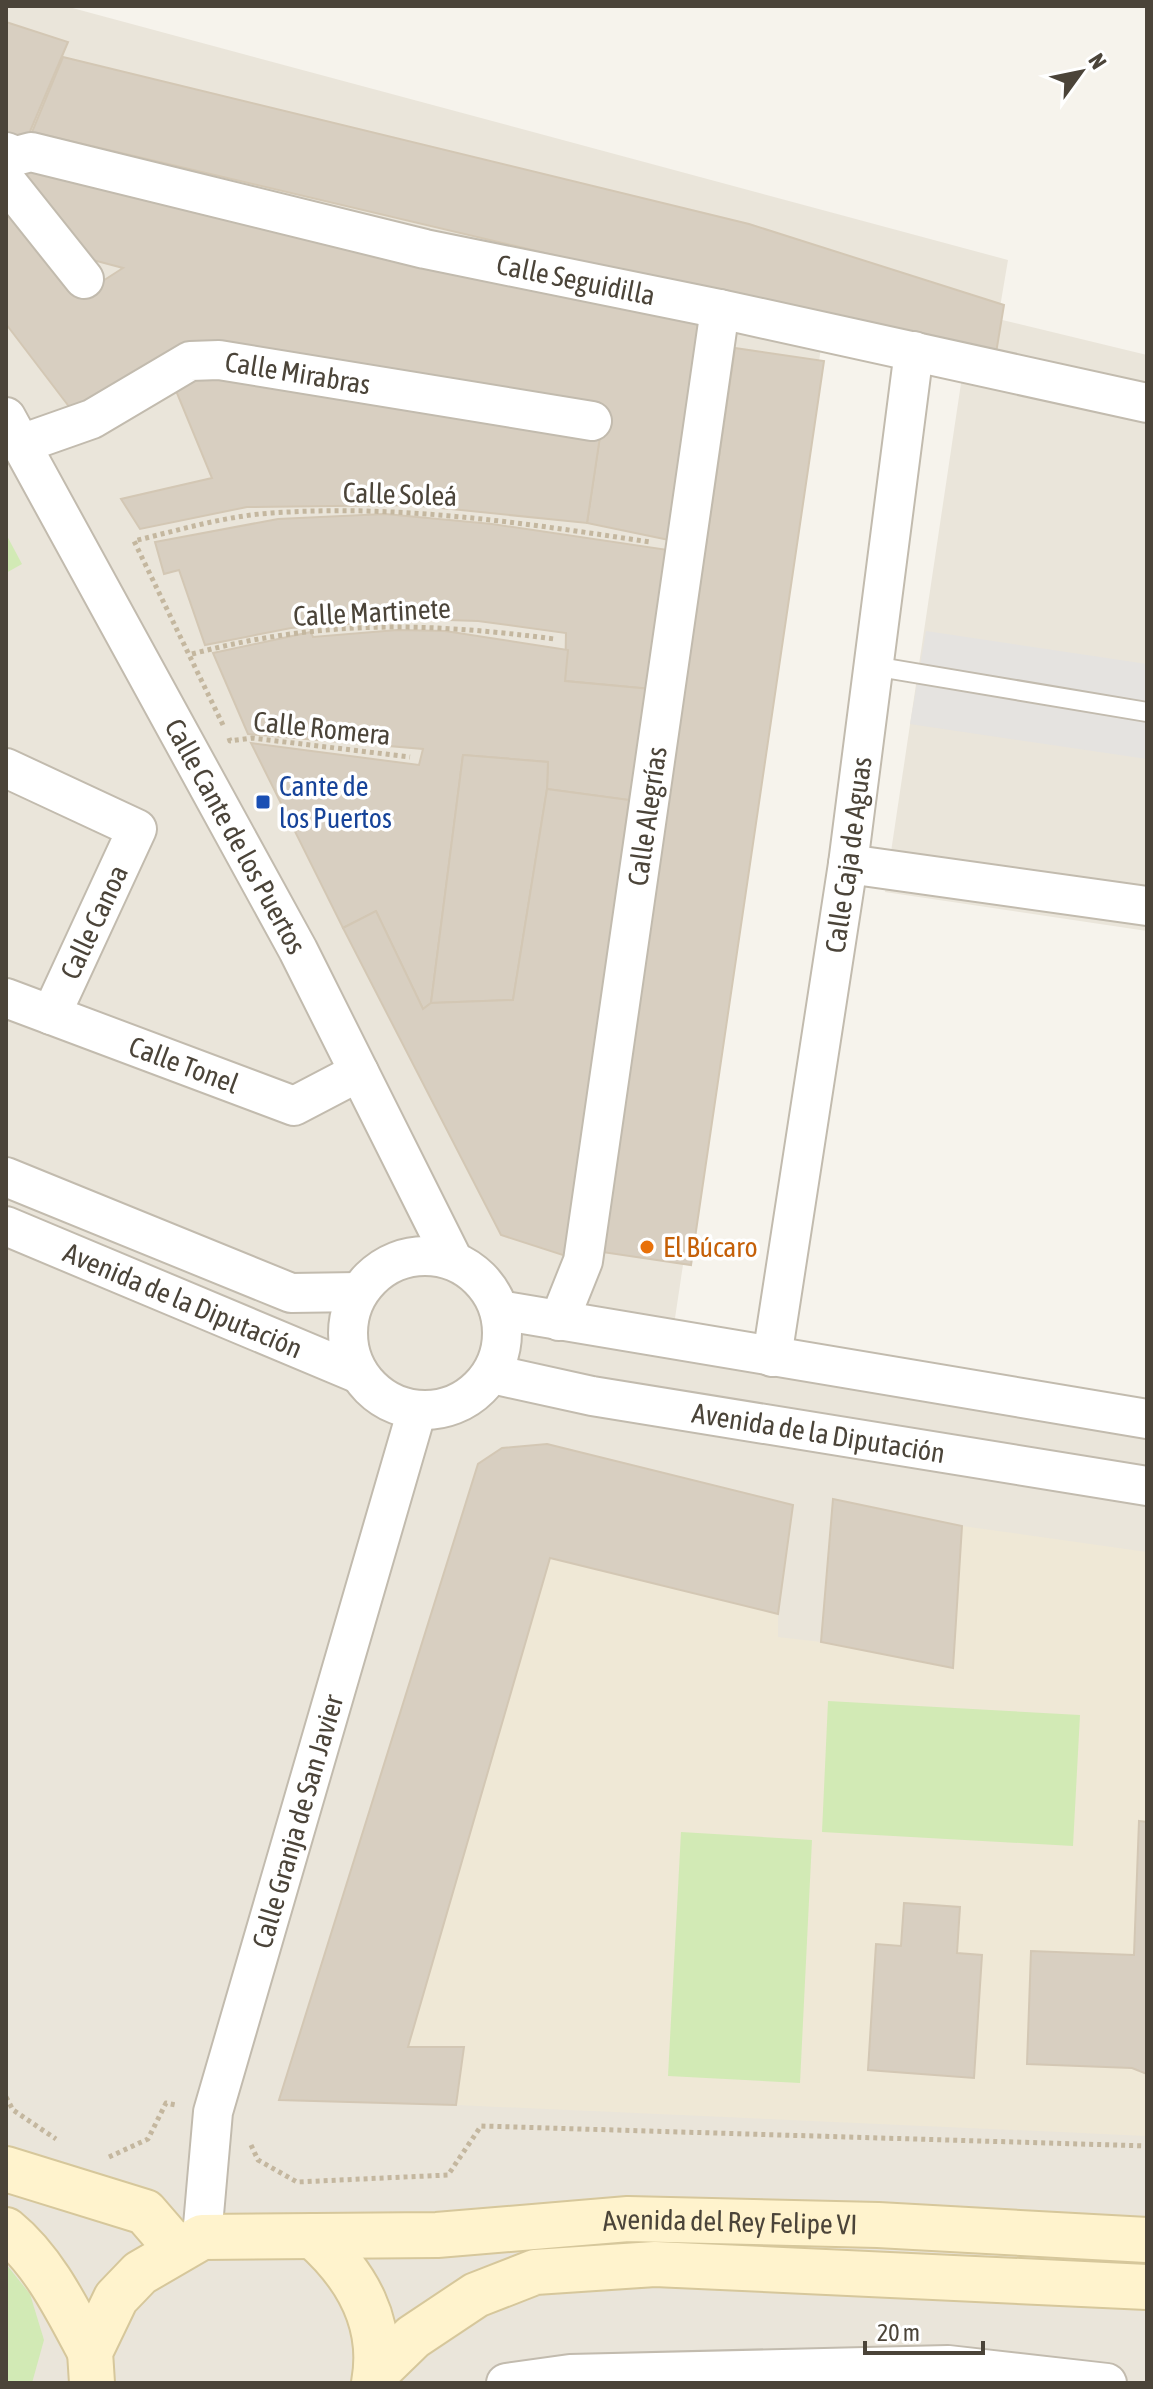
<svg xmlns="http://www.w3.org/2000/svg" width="1153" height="2389" font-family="'Asap Condensed',sans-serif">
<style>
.residential{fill:#eae5da}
.education{fill:#efe8d6}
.green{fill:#d2eab5}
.parking{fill:#e5e3e0}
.building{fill:#d8cfc1;stroke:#d3c7b4;stroke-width:2}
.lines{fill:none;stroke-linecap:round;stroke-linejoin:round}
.lane-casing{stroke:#c2bbae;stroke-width:22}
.street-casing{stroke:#c2bbae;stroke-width:42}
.secondary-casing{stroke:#d6c79b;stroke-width:48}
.path{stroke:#c4b79f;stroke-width:5;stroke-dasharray:4 4;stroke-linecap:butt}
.lane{stroke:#fff;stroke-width:18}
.street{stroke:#fff;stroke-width:38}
.secondary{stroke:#fff3cd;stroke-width:44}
.transit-dot{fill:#1a4fb4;stroke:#fff;stroke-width:3}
.food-dot{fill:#e8710a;stroke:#fff;stroke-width:3}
.labels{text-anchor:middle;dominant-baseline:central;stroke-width:7;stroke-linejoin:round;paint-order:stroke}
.street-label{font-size:28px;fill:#4b4439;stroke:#fff}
.transit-label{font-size:28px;fill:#164399;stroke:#fff;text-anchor:start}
.food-label{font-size:28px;fill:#c56008;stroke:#fff;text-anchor:start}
</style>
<rect width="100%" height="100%" fill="#f6f3ec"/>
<!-- residential -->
<polygon class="residential" points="6,6 65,6 1008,260 998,319 1147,355 1147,931 885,892 963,370 821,348 672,1338 1147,1421 1147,2383 6,2383"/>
<!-- education -->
<polygon class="education" points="962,1526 1147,1552 1147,2136 456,2105 464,2048 408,2047 550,1558 778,1614 778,1637 821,1642 953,1668"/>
<!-- green -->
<g class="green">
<polygon points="6,534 22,564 6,573"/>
<polygon points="828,1701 1080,1715 1073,1846 822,1832"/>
<polygon points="681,1832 812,1840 800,2083 668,2076"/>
<polygon points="6,2264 30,2294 44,2340 32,2383 6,2383"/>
</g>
<!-- parking -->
<polygon class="parking" points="926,631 1147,664 1147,759 910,724"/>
<!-- building -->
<g class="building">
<polygon points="6,22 68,42 23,148 6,142"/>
<polygon points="63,57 749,224 1004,305 995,359 32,132"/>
<polygon points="12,161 704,324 674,541 587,523 603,415 201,342 77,417 6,324 6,203 81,295 123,268 70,254"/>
<polygon points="735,348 824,361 691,1265 602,1252"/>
<polygon points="201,366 601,430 587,523 412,505 247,507 140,529 121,499 212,478 172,381"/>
<polygon points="385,514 492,524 668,550 651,689 565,681 566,633 478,621 418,619 291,628 205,645 179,570 164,574 155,542 278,519"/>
<polygon points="397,630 445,631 568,650 565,681 651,689 629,800 547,789 548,762 463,755 431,1003 423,1009 376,911 343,928 251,743 419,765 423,749 248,734 213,653 311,632 313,637"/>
<polygon points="463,755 548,762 547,789 513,1000 431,1003"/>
<polygon points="547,789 629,800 569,1257 501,1235 343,928 376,911 423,1009 431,1003 513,1000"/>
<polygon points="547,1444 793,1505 778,1614 550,1558 408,2047 464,2047 456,2105 279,2100 478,1464 502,1448"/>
<polygon points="833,1499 962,1526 953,1668 821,1642"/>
<polygon points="1139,1821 1147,1822 1147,2074 1132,2068 1027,2064 1031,1951 1134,1955"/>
<polygon points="904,1903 960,1907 957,1953 982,1955 974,2078 868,2070 876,1944 901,1946"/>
</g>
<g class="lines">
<!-- lane casing -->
<g class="lane-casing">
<polyline id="lane" points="873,666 1147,712"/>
</g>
<!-- street casing -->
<g class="street-casing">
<g id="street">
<path id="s1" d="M6,152L16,156L31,152L425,249L720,309L1147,403"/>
<polyline points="6,181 84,279"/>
<path id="s2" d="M6,417L298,950L453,1260"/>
<path id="s3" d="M21,444L92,419L190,361L219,360L592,421"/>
<polyline points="6,768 137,829 51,1015"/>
<polyline points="848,864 1147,906"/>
<path id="s4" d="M6,998L294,1106L359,1072"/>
<polyline points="6,1177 291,1293 359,1292"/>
<path id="s5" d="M6,1226L359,1374"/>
<circle cx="425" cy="1333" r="77"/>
<polyline points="499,1310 1147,1419"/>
<path id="s6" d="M559,1321L583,1261L720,309"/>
<path id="s7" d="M772,1357L848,864L914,351"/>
<path id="s8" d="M492,1374L592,1396L1147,1486"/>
<path id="s9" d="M202,2237L213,2112L417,1410"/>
<polyline points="506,2383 570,2374 948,2365 1107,2383"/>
</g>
</g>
<!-- secondary casing -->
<g class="secondary-casing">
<g id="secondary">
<polyline points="6,2169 145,2212 177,2249"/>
<path d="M6,2230C44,2261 67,2309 90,2352"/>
<path d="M313,2236C356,2274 385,2323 374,2383"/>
<polyline points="376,2373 413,2337 476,2295 535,2272 655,2264 1147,2287"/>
<path id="s10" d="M92,2383L90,2352L116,2298L140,2273L202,2237L437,2235L628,2219L878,2225L1147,2240"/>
</g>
</g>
<!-- path -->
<g class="path">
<path d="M192,654C319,620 426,622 554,639"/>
<path d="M223,725L134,541C179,530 225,516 272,513C400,504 524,523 650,542"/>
<polyline points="229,738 230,741 252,738 410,757"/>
<polyline points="6,2097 13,2110 56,2139"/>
<polyline points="251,2145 258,2160 297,2182 448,2175 481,2126 1147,2146"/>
<polyline points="109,2157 148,2139 166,2103 176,2105"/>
</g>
<!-- lane -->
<use href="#lane" class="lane"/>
<!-- street -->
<use href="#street" class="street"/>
<!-- secondary -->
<use href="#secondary" class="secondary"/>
</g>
<!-- markers -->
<rect class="transit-dot" x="255" y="794" width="16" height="16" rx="4"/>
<circle class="food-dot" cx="647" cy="1247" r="8"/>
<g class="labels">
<!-- street labels -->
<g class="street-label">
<text stroke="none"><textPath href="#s1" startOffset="586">Calle Seguidilla</textPath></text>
<text stroke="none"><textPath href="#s3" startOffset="298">Calle Mirabras</textPath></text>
<text transform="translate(400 494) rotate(2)">Calle Soleá</text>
<text transform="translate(372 612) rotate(-3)">Calle Martinete</text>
<text transform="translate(322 728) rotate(6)">Calle Romera</text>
<text stroke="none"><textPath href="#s6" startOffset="514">Calle Alegrías</textPath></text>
<text stroke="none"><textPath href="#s2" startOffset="478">Calle Cante de los Puertos</textPath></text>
<text stroke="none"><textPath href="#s7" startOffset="508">Calle Caja de Aguas</textPath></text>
<text transform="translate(94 922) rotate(-65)">Calle Canoa</text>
<text stroke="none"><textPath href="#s4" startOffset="190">Calle Tonel</textPath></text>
<text stroke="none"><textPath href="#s5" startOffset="192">Avenida de la Diputación</textPath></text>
<text stroke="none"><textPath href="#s8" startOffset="332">Avenida de la Diputación</textPath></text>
<text stroke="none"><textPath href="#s9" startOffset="428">Calle Granja de San Javier</textPath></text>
<text stroke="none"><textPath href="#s10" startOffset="726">Avenida del Rey Felipe VI</textPath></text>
</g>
<!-- transit labels -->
<g class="transit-label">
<text x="279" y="786">Cante de<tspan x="279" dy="32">los Puertos</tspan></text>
</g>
<!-- food labels -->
<g class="food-label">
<text x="663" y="1247">El Búcaro</text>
</g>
</g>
<!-- border -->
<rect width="1153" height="2389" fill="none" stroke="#4b4439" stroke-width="16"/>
<!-- north arrow -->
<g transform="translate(1081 72) rotate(57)" stroke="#ffffff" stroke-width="6" paint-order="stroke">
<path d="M0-6L14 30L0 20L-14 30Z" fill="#4b4439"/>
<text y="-12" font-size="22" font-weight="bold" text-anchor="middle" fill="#4b4439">N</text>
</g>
<!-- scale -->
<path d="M865 2341v12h118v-12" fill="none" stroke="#4b4439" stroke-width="4"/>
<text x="877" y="2341" font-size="24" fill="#4b4439" stroke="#ffffff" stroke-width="6" paint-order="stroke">20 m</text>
</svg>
